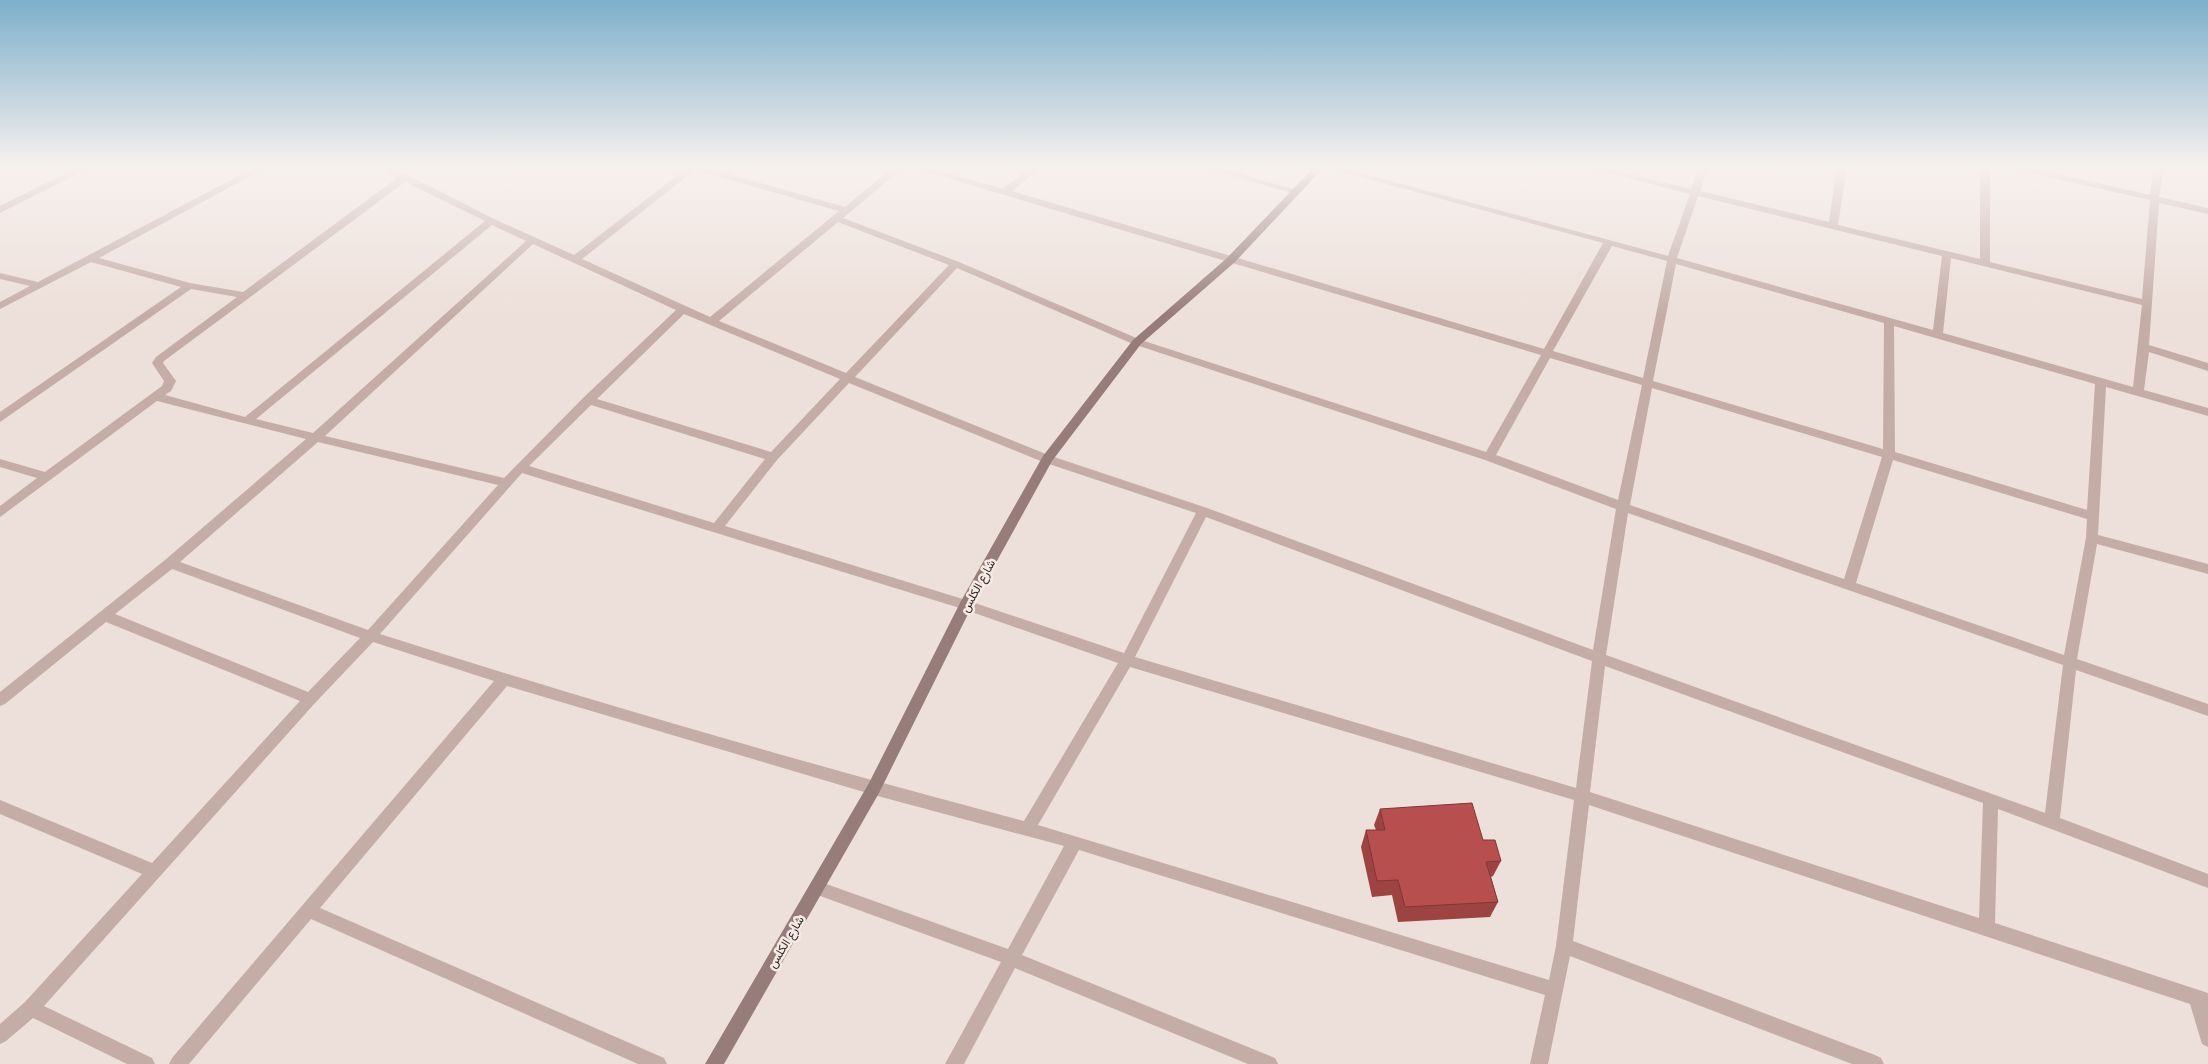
<svg xmlns="http://www.w3.org/2000/svg" width="2208" height="1064" font-family="'Fira Sans Condensed',Vazirmatn,sans-serif">
<style>
.lines{fill:none;stroke-linecap:round;stroke-linejoin:round}
.street{fill:#c4ada7;fill-rule:evenodd}
.secondary{fill:#977d79;fill-rule:evenodd}
.wall{fill:#9d4443}
.building{fill:#b74f4e;stroke:#803737}
.labels{text-anchor:middle;dominant-baseline:central;stroke-width:5;stroke-linejoin:round;paint-order:stroke}
.street-label{font-size:12px;fill:#312726;stroke:#f6eae5}
</style>
<rect width="100%" height="100%" fill="#eddfd9"/>
<g class="lines">
<!-- street -->
<g class="street">
<polygon points="81,166 93,166 0,213 0,206"/>
<path d="M257,166H269L99,258L190,283L243,292L397,178L375,166H387L408,175L494,219L574,255L687,168L685,166H700L845,207L894,166H905L843,218L959,262L1141,340L1486,452L1541,355L907,166H922L1003,189L1032,166H1043L1012,191L1544,349L1603,243L1320,166H1335L1668,256L1690,194L1581,166H1597L1691,189L1699,166H1709L1700,191L1829,222L1837,166H1847L1838,225L1980,259V166H1990V262L2142,299L2150,200L2012,169L2007,166H2024L2150,195L2154,166H2164L2159,197L2208,208V214L2159,203L2149,345L2208,363V371L2149,352L2144,390L2208,408V416L2106,387L2098,535L2208,564V574L2097,544L2077,659L2208,704V716L2076,670L2060,818L2208,874V888L1998,809L1995,923L2208,993V1047L2202,1044L2190,1004L1589,805L1573,941L1875,1055L1881,1058L1884,1064H1852L1570,956L1548,1064H1530L1545,995L1079,850L1022,955L1275,1058L1278,1064H1248L1015,968L964,1064H945L1001,962L812,893L810,888L812,883L818,881L1008,949L1064,846L874,795L507,686L320,908L664,1058L667,1064H638L311,919L189,1064H169L172,1058L494,681L373,642L315,703L44,1006L152,1058L155,1064H127L33,1018L6,1041L0,1044V1024L25,1002L142,874L0,814V800L152,863L300,701L106,622L5,704L0,706V692L165,560L306,439L157,401L0,517V506L37,478L0,467V459L45,472L162,386L164,381L152,363L156,357L237,297L191,289L0,422V412L181,287L91,262L0,309V302L30,286L0,279V273L38,282ZM695,170L839,211L710,317L582,259ZM405,182L485,221L245,417L165,395L171,391L176,381L163,363L164,361ZM1698,196L1942,256L1933,330L1677,258ZM838,222L949,265L846,373L719,321ZM492,225L526,241L313,433L256,419ZM533,244L676,310L584,397L504,478L325,436ZM1612,246L1667,261L1643,378L1553,351ZM1951,258L2142,305L2133,387L1943,333ZM1676,264L1884,323L1883,449L1653,381ZM957,268L1133,344L1485,460L1616,509L1593,650L1207,508L1051,456L855,377ZM684,314L840,379L771,452L597,399ZM1894,326L2095,384L2087,510L1895,452ZM1550,358L1642,385L1618,500L1496,455ZM849,383L1043,462L1196,513L1124,653L966,600L725,526L777,460ZM1652,388L1882,457L1844,579L1630,505ZM591,405L765,459L714,523L529,466ZM318,442L498,485L368,630L180,562ZM1893,460L2087,519L2086,538L2064,655L1856,583ZM522,473L963,609L1118,663L1024,821C808,764 593,702 380,634ZM1628,513L2063,665L2045,813L1606,655ZM1206,517L1592,661L1576,788L1135,657ZM172,569L360,638L308,692L115,614ZM1605,666L1983,803L1979,918L1590,792ZM1130,667L1574,800L1556,946L1549,980L1038,825Z"/>
<polygon points="1198,166 1213,166 1300,191 1295,194"/>
</g>
<!-- secondary -->
<polygon class="secondary" points="1315,166 1325,166 1235,262 1141,344 1052,461 972,606 879,793 724,1064 705,1064 869,783 961,601 1043,456 1133,340 1227,258"/>
</g>
<!-- wall -->
<polygon class="wall" points="1380,809 1483,840 1501,861 1493,876 1491,877 1498,902 1490,917 1398,922 1392,895 1372,897 1361,847 1366,830 1376,830 1374,825"/>
<!-- building -->
<polygon class="building" points="1472,803 1483,840 1495,840 1501,861 1486,862 1498,902 1405,907 1398,880 1377,881 1366,830 1385,830 1380,809"/>
<!-- sky -->
<linearGradient id="sky" x2="0" y2="1"><stop stop-color="#7dafcb"/><stop offset="0.53" stop-color="#f7f1ee"/><stop offset="1" stop-color="#f7f1ee" stop-opacity="0"/></linearGradient>
<rect width="2208" height="315" fill="url(#sky)"/>
<g class="labels">
<!-- street labels -->
<g class="street-label">
<text transform="translate(978 586) rotate(-61)">شارع الكلس</text>
<text transform="translate(786 942) rotate(-59)">شارع الكلس</text>
</g>
</g>
</svg>
